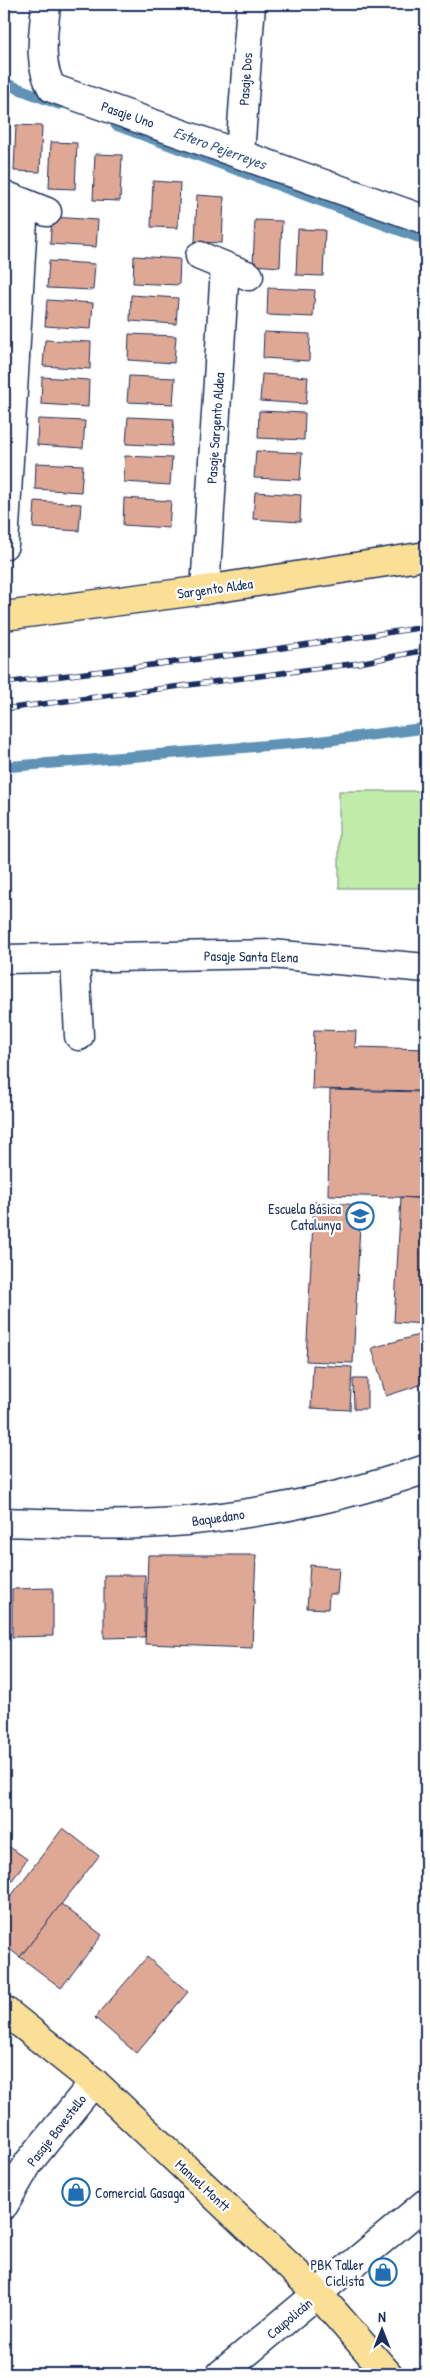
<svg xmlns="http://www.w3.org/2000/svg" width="430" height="2378" font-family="'Patrick Hand',sans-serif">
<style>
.grass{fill:#c1eba8;stroke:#6e8d83}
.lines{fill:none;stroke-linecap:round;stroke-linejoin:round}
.stream{stroke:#5f92b4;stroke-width:11}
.building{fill:#dea895;stroke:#1b2f5e}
.minor-casing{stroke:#1b2f5e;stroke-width:31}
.major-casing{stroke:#1b2f5e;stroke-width:31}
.minor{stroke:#fff;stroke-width:28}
.major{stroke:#fadf96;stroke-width:28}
.rail-casing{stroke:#1b2f5e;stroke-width:5.5}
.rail{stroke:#fff;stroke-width:4;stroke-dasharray:11;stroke-linecap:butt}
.labels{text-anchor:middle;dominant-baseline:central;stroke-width:4.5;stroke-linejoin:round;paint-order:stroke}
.street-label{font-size:14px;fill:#1b2f5e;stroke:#fff}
.poi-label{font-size:14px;fill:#1b2f5e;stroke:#fff;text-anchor:end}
.water-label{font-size:15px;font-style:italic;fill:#375882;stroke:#fff}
</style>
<rect width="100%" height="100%" fill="#fff"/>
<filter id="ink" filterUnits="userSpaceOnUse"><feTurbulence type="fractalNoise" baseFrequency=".02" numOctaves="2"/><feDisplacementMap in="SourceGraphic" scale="10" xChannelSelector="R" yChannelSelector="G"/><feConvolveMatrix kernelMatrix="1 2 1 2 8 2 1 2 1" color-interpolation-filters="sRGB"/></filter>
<g filter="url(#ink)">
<!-- grass -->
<rect class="grass" x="339" y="791" width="87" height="97"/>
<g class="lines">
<!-- stream -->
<g class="stream">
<polyline points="4,83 59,104"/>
<polyline points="116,125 426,240"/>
<polyline points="4,767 322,741 426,728"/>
</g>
</g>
<!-- building -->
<g class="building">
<polygon points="16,125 42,126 40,172 14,171"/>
<polygon points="51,142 77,143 75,189 49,188"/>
<polygon points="95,154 122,155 120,201 93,200"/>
<polygon points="153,181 180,183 178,228 151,227"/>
<polygon points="197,195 224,197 222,243 195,242"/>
<polygon points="52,217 98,220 96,247 50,244"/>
<polygon points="255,220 282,221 280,267 253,265"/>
<polygon points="298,229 325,230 323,276 296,275"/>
<polygon points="134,256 180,259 179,285 133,283"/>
<polygon points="49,261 95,264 93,290 47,288"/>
<polygon points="268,288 315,290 313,317 267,315"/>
<polygon points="131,295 178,298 176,324 130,321"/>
<polygon points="47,300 93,303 91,329 45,326"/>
<polygon points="264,332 310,334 309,361 263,358"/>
<polygon points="129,334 176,336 174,363 128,360"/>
<polygon points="45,340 91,342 90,369 43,366"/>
<polygon points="262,374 308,377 306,404 260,401"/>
<polygon points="129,376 175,378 173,404 127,402"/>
<polygon points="42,377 89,380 88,407 41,404"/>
<polygon points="259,411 305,413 304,440 258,438"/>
<polygon points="128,417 174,419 172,446 126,444"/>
<polygon points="38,419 85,421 83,448 37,445"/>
<polygon points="256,451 302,453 300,480 254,478"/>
<polygon points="125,456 172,458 170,485 124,482"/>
<polygon points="36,463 83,465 81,492 35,489"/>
<polygon points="255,492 301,495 300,522 253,519"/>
<polygon points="124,498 171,501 169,528 123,525"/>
<polygon points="35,501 81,504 79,531 33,528"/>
<polygon points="314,1030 356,1031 355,1047 426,1049 426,1091 312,1089"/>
<polygon points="330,1090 426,1092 426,1198 328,1195"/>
<polygon points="401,1197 426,1199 426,1324 394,1322"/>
<polygon points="314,1202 361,1205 353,1363 306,1361"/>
<polygon points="426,1333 426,1383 386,1396 372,1348"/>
<polygon points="313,1365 352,1367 350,1410 311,1408"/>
<polygon points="353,1379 367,1379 367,1409 354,1409"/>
<polygon points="148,1555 256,1555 252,1648 145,1644"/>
<polygon points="310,1565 339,1568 337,1594 329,1594 328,1609 307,1608"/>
<polygon points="104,1575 145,1575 145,1637 104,1638"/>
<polygon points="53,1588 53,1636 12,1637 12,1589"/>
<polygon points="63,1828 99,1856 20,1957 4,1945 4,1905"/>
<polygon points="4,1843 27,1859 4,1892"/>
<polygon points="61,1904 102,1935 61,1988 20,1957"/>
<polygon points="147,1957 188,1992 136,2053 95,2018"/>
</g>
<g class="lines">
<!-- minor casing -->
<g class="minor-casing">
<g id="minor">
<path d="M46,4C44,31 37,63 52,88L426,220"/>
<polyline points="240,153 251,4"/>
<polyline points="4,195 47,212"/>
<polyline points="200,256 249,276"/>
<polyline points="4,545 24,203"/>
<polyline points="205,590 225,267"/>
<polyline points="4,959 271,954 426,968"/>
<polyline points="75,959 79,1036"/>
<path d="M4,1522C64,1524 126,1527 186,1521C267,1513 349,1496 426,1469"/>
<polyline points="4,2205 29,2162 94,2082"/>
<polyline points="221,2374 426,2203"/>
</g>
</g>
<!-- major casing -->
<g class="major-casing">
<g id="major">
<polyline points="4,616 205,590 426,556"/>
<polyline points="4,2010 94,2082 288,2265 318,2294 388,2374"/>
</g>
</g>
<!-- minor -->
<use href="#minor" class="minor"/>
<!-- major -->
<use href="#major" class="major"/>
<!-- rail casing -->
<g class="rail-casing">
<g id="rail">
<polyline points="4,683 241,654 426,627"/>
<polyline points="4,709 359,663 426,650"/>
</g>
</g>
<!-- rail -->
<use href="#rail" class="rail"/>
</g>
</g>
<!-- icons -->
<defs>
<g id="school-ring" transform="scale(1.4375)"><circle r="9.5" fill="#fff" stroke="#1f6fb2" stroke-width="1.5"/><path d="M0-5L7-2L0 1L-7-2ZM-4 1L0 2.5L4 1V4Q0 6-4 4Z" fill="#1f6fb2"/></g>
<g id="shop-ring" transform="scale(1.4375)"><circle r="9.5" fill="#fff" stroke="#1f6fb2" stroke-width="1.5"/><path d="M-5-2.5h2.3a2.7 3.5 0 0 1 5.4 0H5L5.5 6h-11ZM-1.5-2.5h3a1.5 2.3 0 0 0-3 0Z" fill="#1f6fb2"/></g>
</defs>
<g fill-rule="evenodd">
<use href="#school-ring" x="360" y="1216"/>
<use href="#shop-ring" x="76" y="2192"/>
<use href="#shop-ring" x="383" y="2272"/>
</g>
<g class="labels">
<!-- street labels -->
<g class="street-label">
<text transform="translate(245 79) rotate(-86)">Pasaje Dos</text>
<text transform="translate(128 114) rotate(19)">Pasaje Uno</text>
<text transform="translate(215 428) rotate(-86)">Pasaje Sargento Aldea</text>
<text transform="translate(215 588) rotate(-8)">Sargento Aldea</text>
<text transform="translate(251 956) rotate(1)">Pasaje Santa Elena</text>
<text transform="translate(218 1517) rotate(-8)">Baquedano</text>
<text transform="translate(56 2130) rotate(-52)">Pasaje Bavestello</text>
<text transform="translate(203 2185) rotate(43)">Manuel Montt</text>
<text transform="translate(289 2318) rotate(-40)">Caupolicán</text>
</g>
<!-- poi labels -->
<g class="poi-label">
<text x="341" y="1208">Escuela Básica<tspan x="341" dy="16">Catalunya</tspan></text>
<text x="95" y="2192" text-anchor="start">Comercial Gasaga</text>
<text x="364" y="2264">PBK Taller<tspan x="364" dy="16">Ciclista</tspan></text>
</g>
<!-- water labels -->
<g class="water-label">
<text transform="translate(220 148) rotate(20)">Estero Pejerreyes</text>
</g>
</g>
<!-- margin -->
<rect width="430" height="2378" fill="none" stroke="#fff" stroke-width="20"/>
<rect x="10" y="10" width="410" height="2358" fill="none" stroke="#1b2f5e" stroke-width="2" filter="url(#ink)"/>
<!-- north arrow -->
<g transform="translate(382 2330)" stroke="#ffffff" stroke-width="4" paint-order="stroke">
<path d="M0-4L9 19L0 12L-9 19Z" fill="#1b2f5e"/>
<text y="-8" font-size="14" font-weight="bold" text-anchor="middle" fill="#1b2f5e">N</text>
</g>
</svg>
